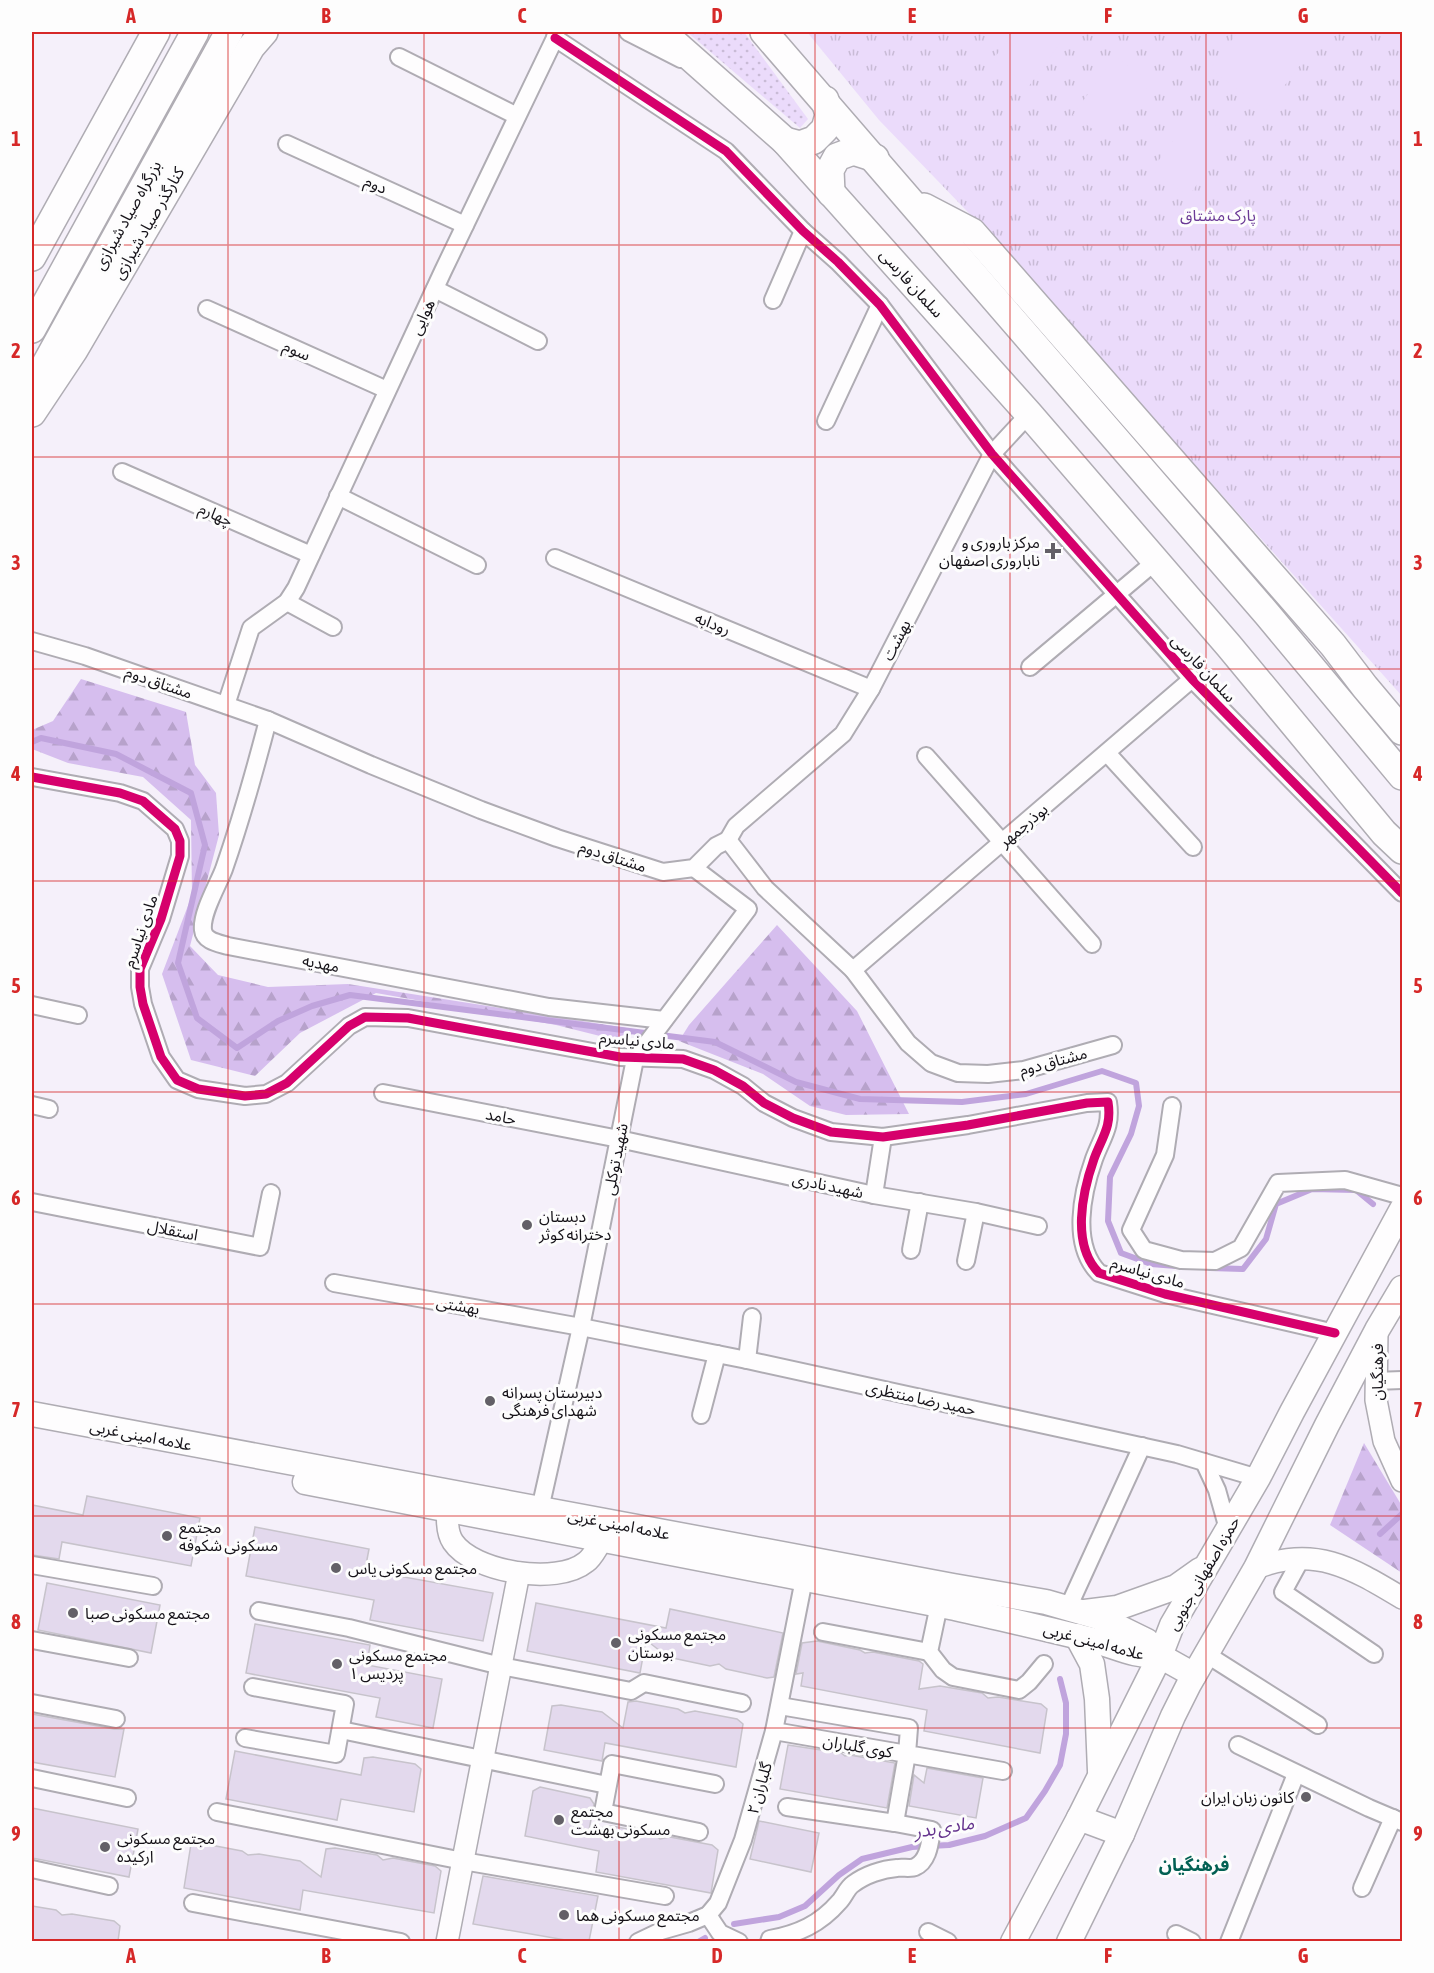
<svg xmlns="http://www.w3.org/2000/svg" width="1434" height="1973" font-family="'Asap Condensed','Noto Sans Arabic',sans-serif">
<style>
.grass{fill:url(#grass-dots)}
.forest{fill:url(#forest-firs)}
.park{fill:url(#park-tufts)}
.pitch{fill:#ebdbfb}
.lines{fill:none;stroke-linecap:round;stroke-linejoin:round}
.stream{stroke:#c0a4dd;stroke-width:6}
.building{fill:#e3d9ed;stroke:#c7c3cb;stroke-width:1.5}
.minor-casing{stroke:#afacb3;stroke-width:20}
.tertiary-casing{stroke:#afacb3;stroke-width:24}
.secondary-casing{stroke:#afacb3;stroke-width:27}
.primary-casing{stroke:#afacb3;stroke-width:30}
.trunk-casing{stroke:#afacb3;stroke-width:30}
.minor{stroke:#fefdfe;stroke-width:16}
.tertiary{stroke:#fefdfe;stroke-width:21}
.secondary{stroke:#fefdfe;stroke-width:24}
.primary{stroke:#fefdfe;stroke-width:27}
.trunk{stroke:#fefdfe;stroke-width:27}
.cycleway-casing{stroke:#fdfdfd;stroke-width:13}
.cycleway{stroke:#d6006c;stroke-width:9}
.grid{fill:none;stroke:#d62828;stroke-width:1.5;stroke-opacity:0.55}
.poi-dot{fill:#636067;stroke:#fdfdfd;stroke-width:2}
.labels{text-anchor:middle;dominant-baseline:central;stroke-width:6;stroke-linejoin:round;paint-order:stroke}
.street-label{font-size:16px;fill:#151218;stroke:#fdfdfd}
.park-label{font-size:16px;fill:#6b3a96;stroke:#fdfdfd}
.poi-label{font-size:16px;fill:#151218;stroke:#fdfdfd;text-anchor:start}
.water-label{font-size:18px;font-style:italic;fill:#64328d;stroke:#fdfdfd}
.neighbourhood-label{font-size:18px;font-weight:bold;fill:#026053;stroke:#fdfdfd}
.neatline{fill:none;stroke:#d62828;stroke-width:2}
.grid-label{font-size:20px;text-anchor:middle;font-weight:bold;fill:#d62828}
</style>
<defs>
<pattern id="grass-dots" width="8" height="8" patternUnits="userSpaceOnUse" patternTransform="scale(1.5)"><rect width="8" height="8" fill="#ebdbfb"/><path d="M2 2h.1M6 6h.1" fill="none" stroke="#c9bbd6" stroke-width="1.8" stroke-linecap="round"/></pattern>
<pattern id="forest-firs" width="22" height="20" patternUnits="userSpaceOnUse" patternTransform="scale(1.5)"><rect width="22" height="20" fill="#d6beee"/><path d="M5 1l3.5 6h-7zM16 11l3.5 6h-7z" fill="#b7a2cb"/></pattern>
<pattern id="park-tufts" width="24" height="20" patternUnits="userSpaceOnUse" patternTransform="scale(1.5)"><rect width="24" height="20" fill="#ebdbfb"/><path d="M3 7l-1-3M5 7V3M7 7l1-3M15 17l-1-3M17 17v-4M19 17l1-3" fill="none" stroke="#c9bbd6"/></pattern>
</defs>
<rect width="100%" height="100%" fill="#f5f0fa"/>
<!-- grass -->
<polygon class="grass" points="687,32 744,32 808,119 800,128"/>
<!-- forest -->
<g class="forest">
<polygon points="81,679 186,712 195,765 216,793 219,835 190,946 218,975 268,987 348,984 639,1030 620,1041 556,1025 376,993 300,1033 255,1076 191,1060 162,974 192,895 191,820 143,777 68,763 32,749 32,730 53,721"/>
<polygon points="777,925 857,1011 909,1114 846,1115 810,1106 763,1074 679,1041 689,1025"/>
<polygon points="1364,1443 1402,1506 1402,1573 1330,1525"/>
</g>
<!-- park -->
<polygon class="park" points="807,32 1402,32 1402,696 1152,417 1019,265 879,120"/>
<!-- pitch -->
<g class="pitch">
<polygon points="1013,32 1068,32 1029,86 993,60"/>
<polygon points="1238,32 1325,32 1266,110 1210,69"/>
<polygon points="1115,56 1151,82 1109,141 1073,115"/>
<polygon points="1194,110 1230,136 1189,196 1152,170"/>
</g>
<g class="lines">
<!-- stream -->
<g class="stream">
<polyline points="32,742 41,738 116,754 191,793 205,845 178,963 197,1018 237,1048 278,1021 312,1006 350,995 715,1042 796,1082 860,1099 962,1102 1026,1094 1102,1071 1136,1083 1139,1106 1131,1134 1110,1177 1108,1221 1121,1253 1151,1264 1176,1266"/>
<polyline points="1210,1268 1243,1269 1266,1239 1276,1204 1312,1189 1356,1190 1373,1204"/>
<polyline points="1380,1534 1402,1514"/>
<polyline points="734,1924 779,1917 805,1906 839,1875 862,1859 912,1847 949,1845 985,1836 1026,1818 1045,1791 1060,1765 1066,1734 1066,1703 1060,1679"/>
<polyline points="698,1942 705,1938"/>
</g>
</g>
<!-- building -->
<g class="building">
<polygon points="87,1496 200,1518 191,1566 62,1542 59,1559 32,1555 32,1505 83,1515"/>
<polygon points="255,1527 369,1549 365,1570 493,1593 483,1641 370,1620 374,1600 246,1576"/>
<polygon points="47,1583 160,1605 151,1653 38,1630"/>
<polygon points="536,1603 666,1628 670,1609 783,1633 774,1677 767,1678 726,1669 719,1664 710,1666 668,1657 646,1640 640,1673 527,1651"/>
<polygon points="255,1624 370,1645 367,1665 442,1679 433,1728 376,1717 380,1698 246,1673"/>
<polygon points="817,1641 860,1650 865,1653 873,1652 919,1661 923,1664 919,1689 940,1686 982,1693 988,1698 998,1697 1041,1704 1047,1709 1040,1753 924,1731 927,1710 801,1686 803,1673 796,1674 802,1643"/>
<polygon points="636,1701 678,1709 685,1713 695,1711 737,1719 743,1724 736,1767 605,1743 602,1761 544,1750 552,1706 561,1705 602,1712 623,1728 628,1702"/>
<polygon points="32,1714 114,1729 124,1729 115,1777 32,1762"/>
<polygon points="788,1745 841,1753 845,1756 850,1755 895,1763 887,1808 780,1789"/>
<polygon points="235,1751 361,1775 364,1758 373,1757 415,1764 421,1769 414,1812 341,1799 337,1820 226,1799"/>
<polygon points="927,1768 983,1778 976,1818 909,1806 914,1775 924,1783"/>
<polygon points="540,1787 590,1798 594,1804 589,1830 612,1826 654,1834 660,1839 670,1837 712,1845 718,1850 711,1893 596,1872 599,1851 525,1836 533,1791"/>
<polygon points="32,1808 138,1829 129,1877 32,1858"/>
<polygon points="759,1821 819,1833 811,1872 750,1859"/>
<polygon points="200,1843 242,1851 248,1855 259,1854 300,1861 321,1877 326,1849 335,1848 377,1855 383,1860 393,1858 435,1866 441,1871 434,1913 303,1890 300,1910 184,1888 191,1844"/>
<polygon points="483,1876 598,1896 589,1941 571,1941 473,1924"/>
<polygon points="32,1906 56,1910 62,1915 72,1914 114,1921 120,1926 118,1941 32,1941"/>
</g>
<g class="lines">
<!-- minor casing -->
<g class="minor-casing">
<g id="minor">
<polyline points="628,32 681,59"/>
<polyline points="555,38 726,151 803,231 838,262 880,305 992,454 1192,679 1402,893"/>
<polyline points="399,57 517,116"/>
<polyline points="287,144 465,225"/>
<polyline points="435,289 538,341"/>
<polyline points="773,300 803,231"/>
<polyline points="207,309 387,390"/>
<polyline points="826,421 880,305"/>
<polyline points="122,472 311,555"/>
<polyline points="338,496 477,565"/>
<polyline points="555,558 871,689"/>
<polyline points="287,602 333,627"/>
<polyline points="32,641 85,656 268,720 371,765 481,810 557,838 663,872 694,868 716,846 728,840 765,888 853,970 908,1043 931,1063 958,1073 988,1074 1024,1070 1113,1045"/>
<polyline points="1030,667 1156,561"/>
<polyline points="226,705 251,628 287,602 296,588 443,271 555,38 556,32"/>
<path d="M268,720C255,770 241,820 224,869C218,885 201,913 203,930C204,941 218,943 228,946L549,1007L664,1020"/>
<polyline points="1107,753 1193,847"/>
<polyline points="926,756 1092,944"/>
<path d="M32,777L120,793L143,801L175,829L180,841V856L161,919L140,969V987L143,1004L161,1057L177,1080L198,1089L245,1096L266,1094L287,1083L349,1026L365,1017L408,1018L620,1057L683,1059L714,1070L743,1086L764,1103L793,1118L831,1132L883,1137L968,1125L1087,1103L1108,1102C1112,1127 1102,1137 1094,1159C1082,1193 1071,1245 1099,1273L1165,1294L1335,1333"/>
<polyline points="728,840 736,826 843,734 871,689 992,454 1029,414"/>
<polyline points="853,970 1192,679"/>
<polyline points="32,1005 78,1015"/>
<polyline points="383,1093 619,1139 874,1195 976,1212 1038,1226"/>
<polyline points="32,1105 49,1109"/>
<polyline points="1172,1106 1165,1155 1131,1230 1144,1250 1181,1260 1215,1261 1241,1248 1278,1183 1345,1180 1402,1196"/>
<polyline points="874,1195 883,1137"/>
<polyline points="32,1202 260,1247 271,1193"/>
<polyline points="911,1250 920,1202"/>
<polyline points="966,1261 976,1212"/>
<polyline points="334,1283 581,1327 747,1360 1177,1454 1258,1478"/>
<polyline points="747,1360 752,1317"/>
<polyline points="1375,1381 1402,1380"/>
<polyline points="701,1415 717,1354"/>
<polyline points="1204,1462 1217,1490 1228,1529"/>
<polyline points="540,1509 581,1327 635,1059 748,909 694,868"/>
<polyline points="1301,1559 1283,1592 1374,1654"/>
<polyline points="32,1565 153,1586"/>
<polyline points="939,1605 929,1652 943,1670 953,1677 1019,1690 1029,1682 1044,1664"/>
<polyline points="1068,1608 1142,1446"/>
<polyline points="259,1611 349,1628 501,1666 631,1691 644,1683 742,1703"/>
<polyline points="823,1632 929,1652"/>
<polyline points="32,1640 129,1658"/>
<polyline points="1206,1654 1318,1725"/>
<polyline points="32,1703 116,1719"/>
<polyline points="780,1706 909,1728 907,1754 1003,1771"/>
<polyline points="341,1730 607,1785"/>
<polyline points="774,1731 907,1754 895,1823 787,1807"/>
<polyline points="245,1738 336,1754 345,1704 253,1687"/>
<polyline points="1238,1745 1369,1808 1402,1822"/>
<polyline points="32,1778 127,1798"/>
<polyline points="217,1812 463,1861 665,1896"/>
<polyline points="699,1832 603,1812 612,1764 715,1784"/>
<polyline points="32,1869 109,1886"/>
<polyline points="1362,1888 1393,1818"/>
<polyline points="193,1903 401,1942"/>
<polyline points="708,1915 720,1933 739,1942"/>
<polyline points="928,1932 948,1942"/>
<polyline points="1176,1934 1192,1942"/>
<polyline points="638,1942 661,1931 689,1923 708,1915 718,1903 743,1840 774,1731 804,1579"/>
<path d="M769,1942L770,1939C798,1934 820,1924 839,1902C844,1897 847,1888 853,1884C865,1875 882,1869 897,1868C902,1867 911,1869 915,1867C929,1861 930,1841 932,1830L895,1823"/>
<polyline points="1229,1942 1296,1774"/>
</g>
</g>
<!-- tertiary casing -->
<g class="tertiary-casing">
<g id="tertiary">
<polyline points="1377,1331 1376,1400 1384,1441 1402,1481"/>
<path d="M448,1510C447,1520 447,1533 453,1542C473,1572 557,1586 586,1562C593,1557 597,1547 602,1540"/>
<path d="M1256,1568C1315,1545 1352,1568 1402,1598"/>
<polyline points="447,1942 519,1573"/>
</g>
</g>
<!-- secondary casing -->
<g class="secondary-casing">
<g id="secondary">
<polyline points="32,1414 953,1586 1046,1602 1098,1617 1147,1641 1160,1656 1194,1675"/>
<path d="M305,1482L955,1608C1001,1618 1046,1629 1092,1640C1118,1647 1132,1656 1160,1656"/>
<polyline points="1085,1612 1117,1608 1176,1587 1200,1570"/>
<polyline points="1077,1636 1092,1664 1097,1699 1100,1771"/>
<polyline points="1079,1818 1122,1834"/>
<polyline points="1013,1942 1079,1818 1160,1656 1172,1625 1258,1478 1292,1412 1402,1209"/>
<polyline points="1069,1942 1122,1834 1173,1716 1189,1684 1256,1568 1327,1425 1377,1330 1402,1288"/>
</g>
</g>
<!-- primary casing -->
<g class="primary-casing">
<g id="primary">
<polyline points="662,32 785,141 1029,414 1229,646 1384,833 1402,850"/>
<polyline points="764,32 1267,614 1402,776"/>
<polyline points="785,141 800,145 814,140 825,129 829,115 825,100"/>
<polyline points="831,193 830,170 837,157 853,151 875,158"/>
<polyline points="924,207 972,232 1333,645 1365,687 1402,731"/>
<polyline points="32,257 156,32"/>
<polyline points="32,413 74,350 251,47 264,32"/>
</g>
</g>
<!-- trunk casing -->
<g class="trunk-casing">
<g id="trunk">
<polyline points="32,329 195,32"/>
<polyline points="32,389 229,32"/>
</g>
</g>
<!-- minor -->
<use href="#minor" class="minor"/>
<!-- tertiary -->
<use href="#tertiary" class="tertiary"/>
<!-- secondary -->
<use href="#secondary" class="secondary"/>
<!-- primary -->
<use href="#primary" class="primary"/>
<!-- trunk -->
<use href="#trunk" class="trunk"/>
<!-- cycleway casing -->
<g class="cycleway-casing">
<g id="cycleway">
<polyline points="555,38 726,151 803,231 838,262 880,305 992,454 1192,679 1402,893"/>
<path d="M32,777L120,793L143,801L175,829L180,841V856L161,919L140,969V987L143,1004L161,1057L177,1080L198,1089L245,1096L266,1094L287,1083L349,1026L365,1017L408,1018L620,1057L683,1059L714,1070L743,1086L764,1103L793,1118L831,1132L883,1137L968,1125L1087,1103L1108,1102C1112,1127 1102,1137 1094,1159C1082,1193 1071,1245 1099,1273L1165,1294L1335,1333"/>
</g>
</g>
<!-- cycleway -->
<use href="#cycleway" class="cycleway"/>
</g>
<!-- grid -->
<path class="grid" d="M228,32V1942M424,32V1942M619,32V1942M815,32V1942M1010,32V1942M1206,32V1942M32,245H1402M32,457H1402M32,669H1402M32,881H1402M32,1092H1402M32,1304H1402M32,1516H1402M32,1728H1402"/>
<!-- markers -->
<g class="poi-dot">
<path d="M1050 542h6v6h6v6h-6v6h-6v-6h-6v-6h6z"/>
<circle cx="527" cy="1225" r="6"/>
<circle cx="490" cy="1401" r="6"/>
<circle cx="167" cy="1536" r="6"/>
<circle cx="336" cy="1568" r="6"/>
<circle cx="73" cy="1613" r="6"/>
<circle cx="616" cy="1643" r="6"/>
<circle cx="337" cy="1664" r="6"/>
<circle cx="1306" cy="1797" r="6"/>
<circle cx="559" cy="1820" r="6"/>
<circle cx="105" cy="1847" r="6"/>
<circle cx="564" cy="1915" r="6"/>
</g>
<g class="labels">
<!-- street labels -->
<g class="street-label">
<text transform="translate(376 184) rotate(25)">دوم</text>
<text transform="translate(127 215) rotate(-61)">بزرگراه صیاد شیرازی</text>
<text transform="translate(148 223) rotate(-60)">کنارگذر صیاد شیرازی</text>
<text transform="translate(912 283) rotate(48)">سلمان فارسی</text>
<text transform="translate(422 317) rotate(-65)">هوایی</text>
<text transform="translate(297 350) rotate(24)">سوم</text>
<text transform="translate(216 514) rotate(24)">چهارم</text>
<text transform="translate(713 623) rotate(22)">رودابه</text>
<text transform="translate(896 640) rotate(-63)">بهشت</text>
<text transform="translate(1204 668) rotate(47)">سلمان فارسی</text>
<text transform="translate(159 682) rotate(19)">مشتاق دوم</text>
<text transform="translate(1023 825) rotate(-40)">بوذرجمهر</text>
<text transform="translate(613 856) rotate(18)">مشتاق دوم</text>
<text transform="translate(140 931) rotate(-71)">مادی نیاسرم</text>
<text transform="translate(321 963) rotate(11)">مهدیه</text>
<text transform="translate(637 1040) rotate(5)">مادی نیاسرم</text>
<text transform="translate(1053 1061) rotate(-15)">مشتاق دوم</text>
<text transform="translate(501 1116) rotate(11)">حامد</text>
<text transform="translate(615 1159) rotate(-79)">شهید توکلی</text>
<text transform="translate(828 1185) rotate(12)">شهید نادری</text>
<text transform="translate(173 1230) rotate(11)">استقلال</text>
<text transform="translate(1148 1272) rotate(16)">مادی نیاسرم</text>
<text transform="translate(458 1305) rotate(10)">بهشتی</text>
<text transform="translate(1377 1372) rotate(-90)">فرهنگیان</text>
<text transform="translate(921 1398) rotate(12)">حمید رضا منتظری</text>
<text transform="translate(141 1435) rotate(11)">علامه امینی غربی</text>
<text transform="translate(619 1524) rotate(11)">علامه امینی غربی</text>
<text transform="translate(1203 1573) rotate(-60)">حمزه اصفهانی جنوبی</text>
<text transform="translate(1094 1641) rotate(15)">علامه امینی غربی</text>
<text transform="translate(858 1746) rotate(10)">کوی گلباران</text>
<text transform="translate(759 1788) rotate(-74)">گلباران ۲</text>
</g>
<!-- park labels -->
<g class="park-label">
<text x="1218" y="215">پارک مشتاق</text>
</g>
<!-- poi labels -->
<g class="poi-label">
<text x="1040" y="542" text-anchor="end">مرکز باروری و<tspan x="1040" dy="18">ناباروری اصفهان</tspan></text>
<text x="539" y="1216">دبستان<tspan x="539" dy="18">دخترانه کوثر</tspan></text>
<text x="502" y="1392">دبیرستان پسرانه<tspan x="502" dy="18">شهدای فرهنگی</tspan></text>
<text x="179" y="1527">مجتمع<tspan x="179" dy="18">مسکونی شکوفه</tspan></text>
<text x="348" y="1568">مجتمع مسکونی یاس</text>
<text x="85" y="1613">مجتمع مسکونی صبا</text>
<text x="628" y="1634">مجتمع مسکونی<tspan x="628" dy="18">بوستان</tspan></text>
<text x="349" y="1655">مجتمع مسکونی<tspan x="349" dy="18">پردیس ۱</tspan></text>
<text x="1294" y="1797" text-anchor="end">کانون زبان ایران</text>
<text x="571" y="1811">مجتمع<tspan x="571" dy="18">مسکونی بهشت</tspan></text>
<text x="117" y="1838">مجتمع مسکونی<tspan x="117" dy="18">ارکیده</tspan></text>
<text x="576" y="1915">مجتمع مسکونی هما</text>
</g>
<!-- water labels -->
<g class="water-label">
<text transform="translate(944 1827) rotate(-9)">مادی بدر</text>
</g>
<!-- neighbourhood labels -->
<g class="neighbourhood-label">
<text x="1194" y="1864">فرهنگیان</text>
</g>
</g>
<!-- border -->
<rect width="1434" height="1973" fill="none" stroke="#fdfdfd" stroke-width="66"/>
<rect x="33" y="33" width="1368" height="1907" class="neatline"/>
<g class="grid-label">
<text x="131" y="23">A</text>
<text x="326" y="23">B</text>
<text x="522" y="23">C</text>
<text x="717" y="23">D</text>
<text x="912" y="23">E</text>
<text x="1108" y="23">F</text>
<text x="1303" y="23">G</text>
<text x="16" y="146">1</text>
<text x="1418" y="146">1</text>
<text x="16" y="358">2</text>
<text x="1418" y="358">2</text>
<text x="16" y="570">3</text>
<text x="1418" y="570">3</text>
<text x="16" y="781">4</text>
<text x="1418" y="781">4</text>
<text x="16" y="993">5</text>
<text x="1418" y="993">5</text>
<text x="16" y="1205">6</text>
<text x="1418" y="1205">6</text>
<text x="16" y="1417">7</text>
<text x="1418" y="1417">7</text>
<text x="16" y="1629">8</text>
<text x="1418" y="1629">8</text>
<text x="16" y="1841">9</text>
<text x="1418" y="1841">9</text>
<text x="131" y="1963">A</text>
<text x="326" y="1963">B</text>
<text x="522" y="1963">C</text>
<text x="717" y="1963">D</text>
<text x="912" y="1963">E</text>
<text x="1108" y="1963">F</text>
<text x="1303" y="1963">G</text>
</g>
</svg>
